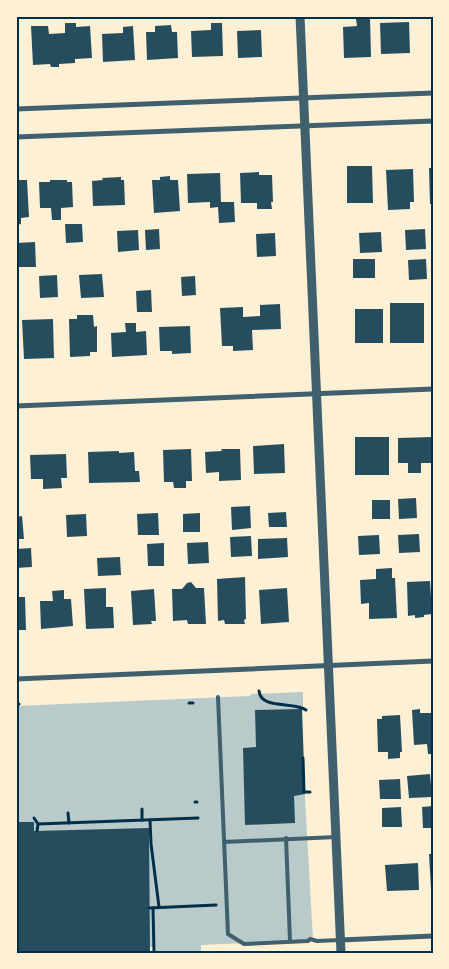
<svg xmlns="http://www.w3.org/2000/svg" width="449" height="969" font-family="Lora,serif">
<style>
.green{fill:#b9caca}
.building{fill:#264d5e}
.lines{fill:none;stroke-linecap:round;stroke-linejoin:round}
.path{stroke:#003049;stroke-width:3}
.service{stroke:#3f606c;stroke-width:4}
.minor{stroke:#3f606c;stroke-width:5}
.tertiary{stroke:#3f606c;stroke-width:9}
.neatline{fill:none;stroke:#003049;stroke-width:2}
</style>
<rect width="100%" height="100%" fill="#fdf0d5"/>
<!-- green -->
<polygon class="green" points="303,692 303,708 300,709 313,940 201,945 201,952 156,953 155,947 16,953 16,706 250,696 251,694"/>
<!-- building -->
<g class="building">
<polygon points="370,18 371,57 344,58 343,27 357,26 356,19"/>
<polygon points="409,22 410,53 381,54 380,23"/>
<polygon points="65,23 76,23 76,27 90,26 92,58 75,59 75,63 59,64 59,67 51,67 50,64 33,65 31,26 48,26 49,34 65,33"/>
<polygon points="211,23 222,23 223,56 192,57 191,31 211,30"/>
<polygon points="171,25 172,32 177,32 178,58 147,60 146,32 155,32 155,26"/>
<polygon points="133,26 135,60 103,62 102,34 123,33 123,27"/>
<polygon points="261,30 262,57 238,58 237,31"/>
<polygon points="347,166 372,166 373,203 347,203"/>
<polygon points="429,168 433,168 433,204 430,204"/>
<polygon points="413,169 414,202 410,202 410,209 388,210 386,170"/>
<polygon points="259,172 259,175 272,175 273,202 271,202 272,209 257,209 257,203 241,203 240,173"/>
<polygon points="220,173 221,202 234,202 235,222 219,223 218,207 210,208 210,202 188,203 187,174"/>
<polygon points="170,176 170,180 178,180 180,211 154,213 152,180 160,180 160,177"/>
<polygon points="121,177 121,180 124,180 125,205 93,206 92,181 103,180 102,178"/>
<polygon points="16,180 27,180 29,217 21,218 21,224 16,225"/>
<polygon points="50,180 67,180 67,182 72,182 73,207 61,208 61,220 52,220 51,208 40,208 39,182 50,182"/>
<polygon points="65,224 82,224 83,242 66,243"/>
<polygon points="159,229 160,249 146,250 145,230"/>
<polygon points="425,229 426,249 406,250 405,230"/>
<polygon points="138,230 139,250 118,252 117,231"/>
<polygon points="381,232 382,252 360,253 359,233"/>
<polygon points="275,233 276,256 257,257 256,234"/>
<polygon points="35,242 36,267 16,267 16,243"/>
<rect x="353" y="259" width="22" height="19"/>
<polygon points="426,259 427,279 409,280 408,260"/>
<polygon points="102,274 104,297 81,298 79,275"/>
<polygon points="57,275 58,297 40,298 39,276"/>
<polygon points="195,276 196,295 182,296 181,277"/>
<polygon points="151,290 152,312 137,312 136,291"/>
<rect x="390" y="303" width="34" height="40"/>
<polygon points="280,304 281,329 252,330 253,350 233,351 233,346 222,346 220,308 243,307 243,317 260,316 260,305"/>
<rect x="355" y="309" width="28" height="34"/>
<polygon points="77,315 93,315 94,327 97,326 97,352 90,352 90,356 70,357 69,319 77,319"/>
<polygon points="53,319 54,358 24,359 22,320"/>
<polygon points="125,323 136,323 136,332 146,331 147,355 112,357 111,333 126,332"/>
<polygon points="190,326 191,353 172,354 172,351 160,351 159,327"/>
<rect x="355" y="437" width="34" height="38"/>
<polygon points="432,437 432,463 421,463 421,473 408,473 408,463 398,463 398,438"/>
<polygon points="284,444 285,473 254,474 253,446"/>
<polygon points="191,449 192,481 186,481 186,488 174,488 173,482 164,482 163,450"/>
<polygon points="221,449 240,449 241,480 219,481 219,472 206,473 205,452 222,451"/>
<polygon points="119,451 119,453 134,452 135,471 139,471 140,482 89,483 88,452"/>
<polygon points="66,454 67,478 61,478 62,488 43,489 43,479 31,479 30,455"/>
<polygon points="416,498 417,518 399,519 398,499"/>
<rect x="372" y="500" width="18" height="19"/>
<polygon points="250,506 251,528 232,530 231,507"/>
<polygon points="286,512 287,527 269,527 268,513"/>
<polygon points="158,513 159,535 138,535 137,514"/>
<polygon points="200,513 200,532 183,532 183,514"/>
<polygon points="86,514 87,536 67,537 66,515"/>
<polygon points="22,516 24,539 16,539 16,517"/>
<polygon points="419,534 420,552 399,553 398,535"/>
<polygon points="379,535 380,554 359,555 358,536"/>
<polygon points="251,536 252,556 231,557 230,537"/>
<polygon points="287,538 288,557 258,559 258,539"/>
<polygon points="208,542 209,563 188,564 187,543"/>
<polygon points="164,543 164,566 148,566 147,544"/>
<polygon points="31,548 32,567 16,568 16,549"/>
<polygon points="120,557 121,575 98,576 97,558"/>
<polygon points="392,568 392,578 395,578 397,618 369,619 369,603 361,604 360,580 376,579 376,569"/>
<polygon points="245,577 246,619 244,620 245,624 225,624 224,620 218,621 217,579"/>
<polygon points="430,581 432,614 424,615 424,617 415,618 415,615 408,616 407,582"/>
<polygon points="191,582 196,588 204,588 206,624 188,624 187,620 173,621 172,589 182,589 187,583"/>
<polygon points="106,588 106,607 113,607 114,628 86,629 84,589"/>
<polygon points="287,588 289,622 261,624 259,590"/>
<polygon points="154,589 156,621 151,621 152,624 133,625 131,591"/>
<polygon points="64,590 64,599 71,599 73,626 41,629 40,601 53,601 52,591"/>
<polygon points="16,597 25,597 26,630 16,630"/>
<polygon points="302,709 305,794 294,796 295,823 245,825 243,748 256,747 255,710"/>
<polygon points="420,709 420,713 433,713 433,754 428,754 427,744 414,745 412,710"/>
<polygon points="400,715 402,752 400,752 400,758 388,759 388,752 378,752 377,719 382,719 382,716"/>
<polygon points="430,774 432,797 409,798 407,776"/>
<polygon points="400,779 401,799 380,799 379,780"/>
<polygon points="433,806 433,828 423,828 422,807"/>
<polygon points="401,807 402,827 382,827 382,808"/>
<polygon points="16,822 34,822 34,831 149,828 150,953 16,953"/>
<polygon points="429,854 433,854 433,889 431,889"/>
<polygon points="418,863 419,890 387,891 385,865"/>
</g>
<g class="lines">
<!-- path -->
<g class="path">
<path d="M259,691C261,710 294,701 306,710"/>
<polyline points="189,703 193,703"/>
<polyline points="16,704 19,704"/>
<polyline points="303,758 304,792 310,792"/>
<polyline points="195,802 197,802"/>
<polyline points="142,809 142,820"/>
<polyline points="68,813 69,823"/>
<polyline points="34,818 38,824 37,831"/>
<polyline points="150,820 151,844 159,907"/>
<polyline points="38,824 198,818"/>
<polyline points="149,908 216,905"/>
<polyline points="153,908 154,953"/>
</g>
<!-- service -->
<g class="service">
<polyline points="218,697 228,934 244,944 308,941 310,939 317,941 340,940"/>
<polyline points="286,838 290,941"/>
<polyline points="224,842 336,837"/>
</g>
<!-- minor -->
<g class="minor">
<polyline points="16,109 433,93"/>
<polyline points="16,137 433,121"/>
<polyline points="16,406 433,389"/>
<polyline points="16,679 433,661"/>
<polyline points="340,940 433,936"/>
</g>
<!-- tertiary -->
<polyline class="tertiary" points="300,16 341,953"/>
</g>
<!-- border -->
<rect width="449" height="969" fill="none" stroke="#fdf0d5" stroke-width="35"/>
<rect x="18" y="18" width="414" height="934" class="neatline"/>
</svg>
